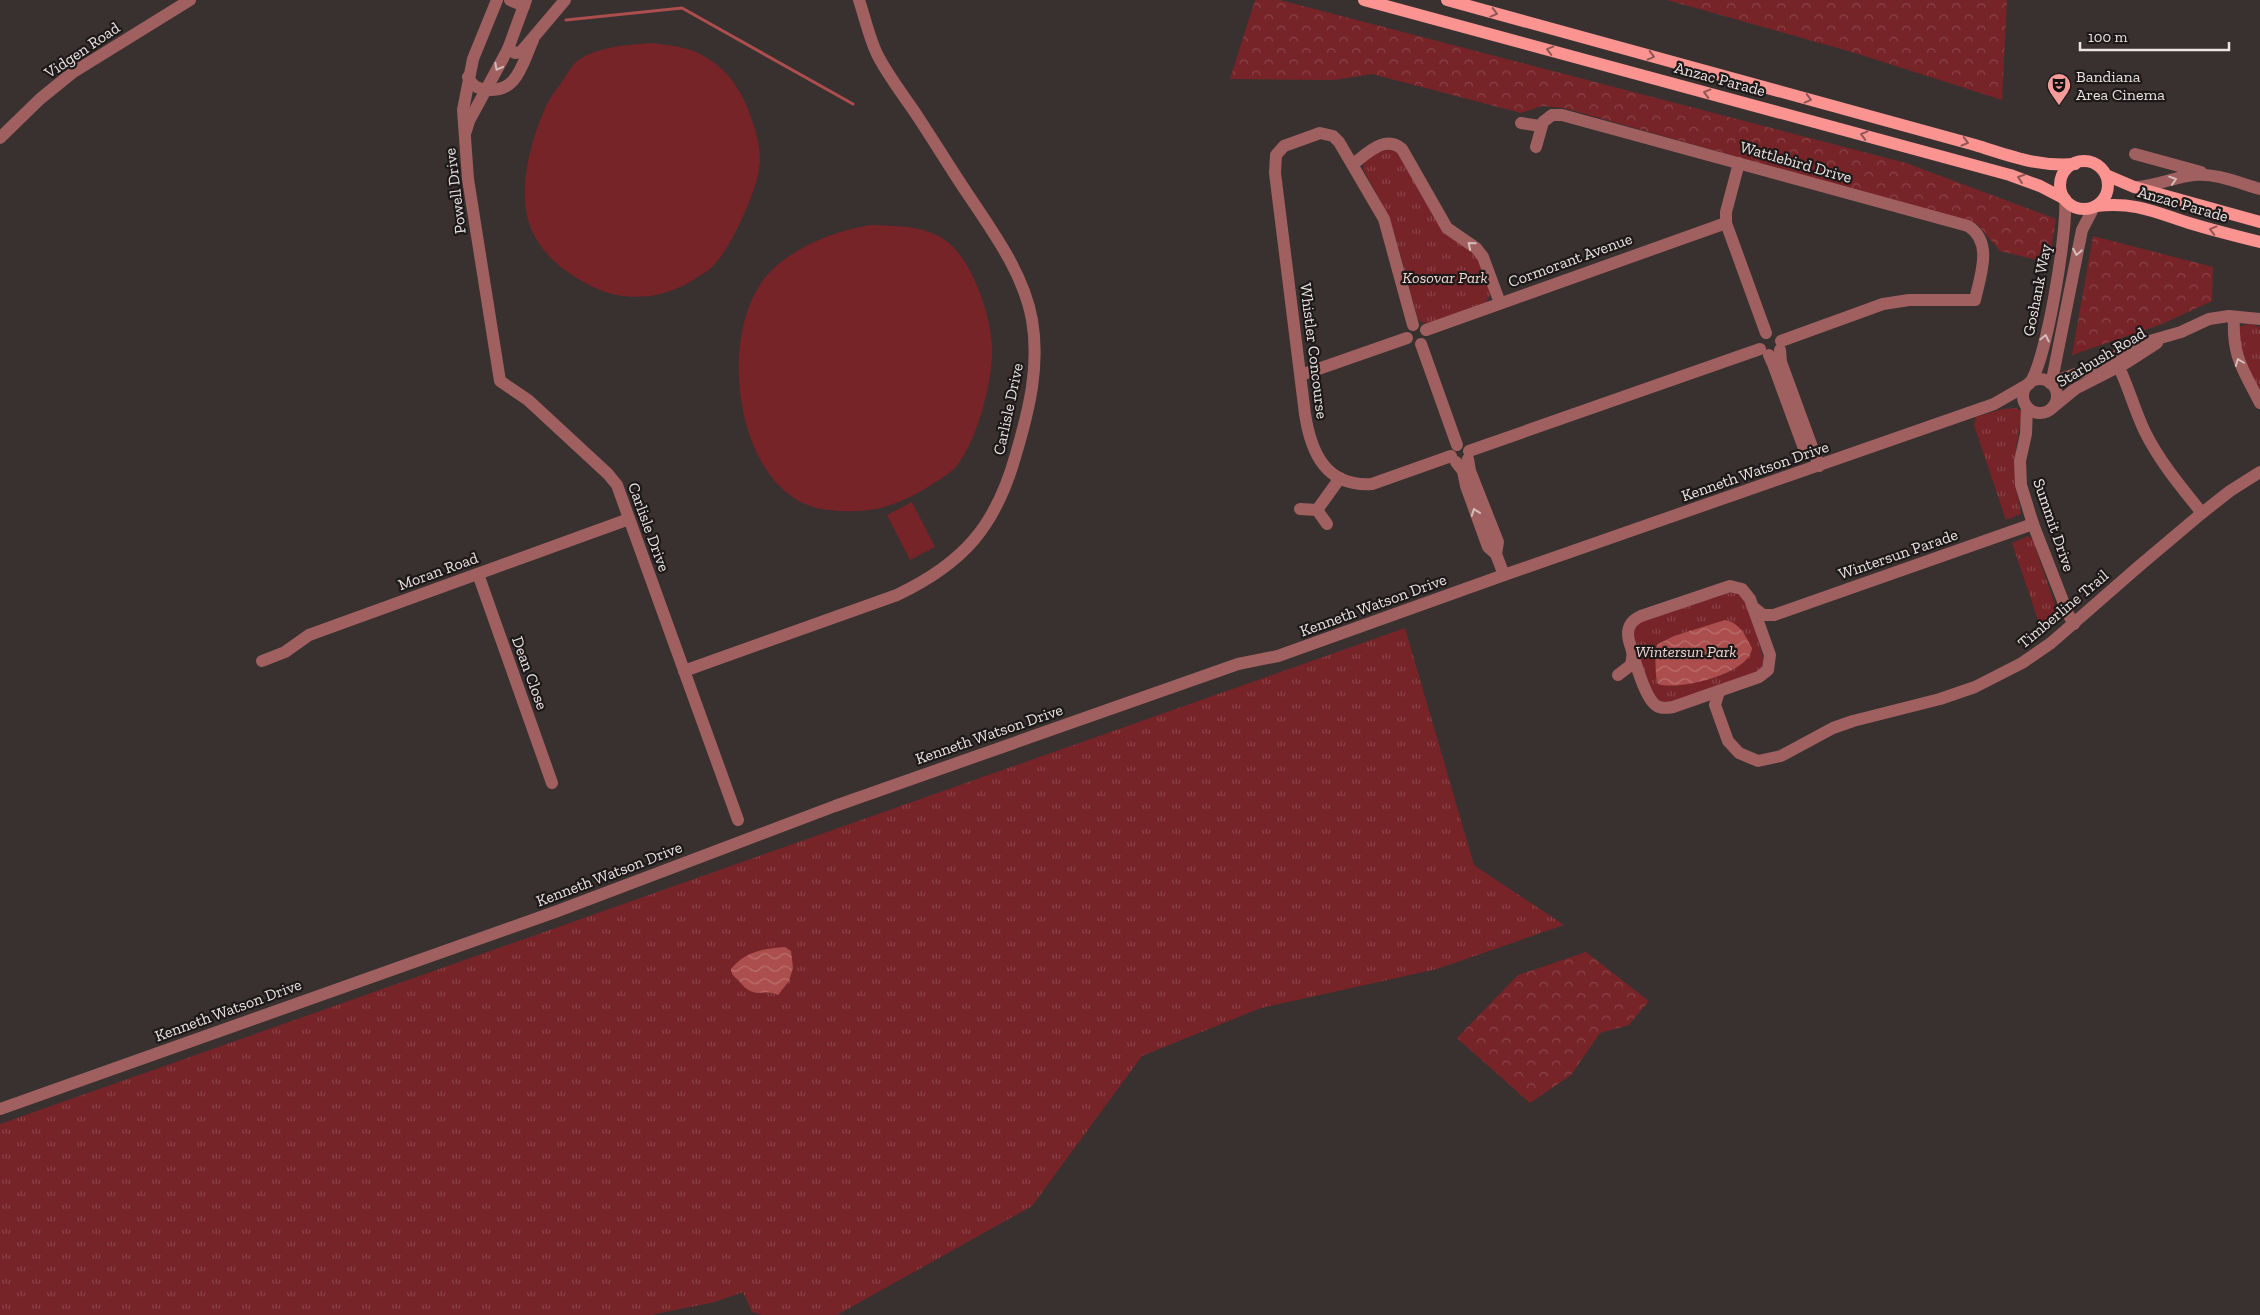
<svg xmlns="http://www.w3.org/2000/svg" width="2260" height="1315" font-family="'Zilla Slab',serif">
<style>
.grass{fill:url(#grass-tufts)}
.forest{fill:url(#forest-crowns)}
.pitch{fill:#762428}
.water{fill:url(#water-waves)}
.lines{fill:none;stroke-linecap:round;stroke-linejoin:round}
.stream{stroke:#ac4e4e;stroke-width:3}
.minor{stroke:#9f605f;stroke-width:12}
.major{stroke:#fb9391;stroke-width:12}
.oneway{stroke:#8c5655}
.oneway2{stroke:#d4bcbb}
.labels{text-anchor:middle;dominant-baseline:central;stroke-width:4.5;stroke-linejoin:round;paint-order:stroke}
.street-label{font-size:16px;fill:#eae4e3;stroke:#1e1919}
.poi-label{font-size:16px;fill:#eae4e3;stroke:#1e1919;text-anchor:start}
.park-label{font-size:16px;font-style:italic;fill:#f2d7d5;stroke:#1e1919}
</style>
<defs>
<pattern id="grass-tufts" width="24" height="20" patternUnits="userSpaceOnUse" patternTransform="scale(1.25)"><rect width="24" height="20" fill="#762428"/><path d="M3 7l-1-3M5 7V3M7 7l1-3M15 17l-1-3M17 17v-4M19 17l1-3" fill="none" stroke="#8a4447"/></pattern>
<pattern id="forest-crowns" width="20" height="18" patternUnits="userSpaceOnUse" patternTransform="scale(1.25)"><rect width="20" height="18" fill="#762428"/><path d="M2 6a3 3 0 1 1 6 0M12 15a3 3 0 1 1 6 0" fill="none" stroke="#8a4447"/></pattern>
<pattern id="water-waves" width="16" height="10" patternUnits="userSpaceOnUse" patternTransform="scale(1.25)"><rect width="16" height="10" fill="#ac4e4e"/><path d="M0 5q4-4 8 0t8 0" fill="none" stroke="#bb7070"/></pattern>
</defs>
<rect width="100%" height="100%" fill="#393030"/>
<!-- grass -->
<g class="grass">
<path d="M1389,149L1397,152L1440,222L1475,253L1490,289V295L1485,304L1430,324L1421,322L1418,319L1394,232L1378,196L1363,169C1365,155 1377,153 1389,149Z"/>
<polygon points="2250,324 2260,327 2260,397 2241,362 2239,329 2241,326"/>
<polygon points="2016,408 2022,412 2016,448 2015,481 2021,514 2006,520 1974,425 1976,417 2003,409"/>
<polygon points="2028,536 2033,540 2059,617 2042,632 2012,543"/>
<polygon points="1734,591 1743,598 1753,621 1764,661 1760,671 1664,704 1652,694 1632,636 1635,625 1641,621"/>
<polygon points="1405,628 1474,865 1564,925 1437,969 1261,1008 1142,1056 1032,1206 837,1315 762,1315 752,1312 743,1292 715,1302 651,1315 0,1315 0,1124"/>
</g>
<!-- forest -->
<g class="forest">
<polygon points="1255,0 1280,0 1906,163 2056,219 2049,263 2000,251 1978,225 1564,108 1542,106 1521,113 1372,74 1334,80 1230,79"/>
<polygon points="1667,0 2007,0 2002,100 1855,53"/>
<polygon points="2093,236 2213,267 2212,301 2162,324 2072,355"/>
<polygon points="1586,952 1649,1001 1629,1025 1600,1033 1571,1075 1530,1103 1457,1038 1518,975"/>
</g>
<!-- pitch -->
<g class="pitch">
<path d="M652,43C670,45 691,47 707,58C726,69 737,85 746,104C753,122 760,141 760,160C759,179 751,199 743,216C735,234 725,254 711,268C707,272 700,275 695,279C662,300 623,303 589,285C565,272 546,258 533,233C515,196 530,142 546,106C550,97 558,88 563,80C567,75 570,68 574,64C594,46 627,45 652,43Z"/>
<path d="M870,225C896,226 923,225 945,240C972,259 990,313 992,345C994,378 977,443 955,468C945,477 934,483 923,490C890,509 865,514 828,510C735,501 713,330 770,272C797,245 833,232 870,225Z"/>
<polygon points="912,502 935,547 910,560 887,515"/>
</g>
<!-- water -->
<g class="water">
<path d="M1725,620C1740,623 1745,635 1752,648C1750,674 1678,691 1658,684L1656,676L1655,649L1658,644L1674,636Z"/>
<path d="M785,947L791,951L793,968L789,981L778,995C763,987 756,1002 739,981C735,977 731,975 731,969C745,951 763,949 785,947Z"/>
</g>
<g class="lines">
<!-- stream -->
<polyline class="stream" points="566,20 682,8 853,104"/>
<!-- minor -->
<g class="minor">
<polyline points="497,0 473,59 463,110 468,179 500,381 528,400 608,474 617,485 738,820"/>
<polyline points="510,0 524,6"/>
<polyline points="508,49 515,53 521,52 565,0"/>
<path d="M468,77C471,84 476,88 483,89C517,96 522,64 533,40"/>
<polyline points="1521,123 1540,126"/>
<polyline points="466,131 469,121 508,49 526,0"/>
<polyline points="0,138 40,99 72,73 190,0"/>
<path d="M1536,147L1543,122L1552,115H1562L1968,226C1994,242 1980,276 1975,300H1909L1883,304L1781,341"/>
<polyline points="2135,154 2201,172"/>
<polyline points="1739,163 1726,212 1726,223 1766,333"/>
<path d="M1353,164C1367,154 1385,134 1402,149L1447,228L1476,248L1483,257L1500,303"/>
<path d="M2136,187C2157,186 2174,177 2194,175C2217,173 2239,183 2260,189"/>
<path d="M2234,317C2232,357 2243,369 2260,403"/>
<path d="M1413,325L1384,219L1339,142L1333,136L1320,133L1284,146L1276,155L1275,173L1305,414C1311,453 1326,487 1372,484L1451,456"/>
<polyline points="1426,330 1726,223"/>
<polyline points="1421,344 1457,445"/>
<polyline points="1780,350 1781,362 1819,466"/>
<polyline points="1769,355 1773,364 1806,454"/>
<path d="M2114,357C2127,381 2133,407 2145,432C2160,462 2181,487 2202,513"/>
<polyline points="1301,375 1407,338"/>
<circle cx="2040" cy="396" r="17"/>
<polyline points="2050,382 2053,375 2082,230 2094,207"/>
<polyline points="2050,383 2090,369 2143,343 2181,332 2209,319 2229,316 2260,319"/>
<path d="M2029,384C2046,365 2068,228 2065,200"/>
<polyline points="2027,407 2026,434 2020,461 2021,485 2033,524 2068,614 2074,624"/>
<polyline points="2053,407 2075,389 2126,363 2157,343"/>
<polyline points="1469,451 1760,349"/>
<polyline points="1468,459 1470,471 1498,542 1496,554 1504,575"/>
<polyline points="1456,462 1463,471 1466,486 1488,547 1496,554"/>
<polyline points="1300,509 1317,510 1327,524"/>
<polyline points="1317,510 1340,478"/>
<polyline points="478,574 552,783"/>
<path d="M1730,586L1742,589L1750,599L1770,655L1768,670L1759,677L1673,707C1668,708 1662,709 1657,706C1644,699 1634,656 1629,641C1626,629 1630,621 1641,616Z"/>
<polyline points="1753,607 1763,615 1774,615 2033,524"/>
<polyline points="262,661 285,652 309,635 629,519"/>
<path d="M684,671L897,595C964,563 996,526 1016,454C1029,410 1040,366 1032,320C1024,274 993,232 967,193C949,166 932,138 914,111C901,92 887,74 877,54C869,37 865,18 859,0"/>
<polyline points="1618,675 1631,665 1633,652"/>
<polyline points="1719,691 1715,705 1728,741 1739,753 1758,761 1781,756 1833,728 1853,721 1940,699 1975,687 2022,663 2051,643 2138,567 2202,513 2230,491 2260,472"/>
<polyline points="0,1109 555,912 835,806 1238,664 1278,656 1504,575 1994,404 2027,385"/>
</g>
<!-- major -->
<g class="major">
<polyline points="1364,0 2010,175 2040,186 2065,199"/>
<path d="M1447,0L1975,145C2011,156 2037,167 2075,164"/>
<circle cx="2084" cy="185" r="24"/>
<polyline points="2106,175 2134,187 2260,222"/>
<path d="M2096,206C2136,202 2152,211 2189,223C2212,230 2236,236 2260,242"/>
</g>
</g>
<!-- one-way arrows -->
<defs><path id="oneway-chevron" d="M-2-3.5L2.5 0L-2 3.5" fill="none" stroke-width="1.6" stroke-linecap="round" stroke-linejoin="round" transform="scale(1.25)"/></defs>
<g class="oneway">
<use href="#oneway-chevron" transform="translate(1494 13) rotate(15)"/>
<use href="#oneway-chevron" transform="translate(1550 50) rotate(-165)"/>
<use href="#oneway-chevron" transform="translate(1651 56) rotate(15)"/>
<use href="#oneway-chevron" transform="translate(1707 93) rotate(-165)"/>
<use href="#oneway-chevron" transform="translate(1808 99) rotate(15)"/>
<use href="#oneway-chevron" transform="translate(1864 135) rotate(-165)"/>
<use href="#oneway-chevron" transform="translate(1965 142) rotate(15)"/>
<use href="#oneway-chevron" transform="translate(2021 178) rotate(-161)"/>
<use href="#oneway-chevron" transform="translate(2213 230) rotate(-165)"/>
</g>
<g class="oneway2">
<use href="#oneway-chevron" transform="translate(498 67) rotate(118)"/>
<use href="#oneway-chevron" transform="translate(2173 180) rotate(-18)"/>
<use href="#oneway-chevron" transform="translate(1471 245) rotate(-141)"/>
<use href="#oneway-chevron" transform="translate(2077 252) rotate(101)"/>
<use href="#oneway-chevron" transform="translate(2045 338) rotate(-77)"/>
<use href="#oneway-chevron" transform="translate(2239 362) rotate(-111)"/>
<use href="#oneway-chevron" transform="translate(1475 512) rotate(-110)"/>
</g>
<!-- icons -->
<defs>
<g id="theatre-pin" transform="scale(1.25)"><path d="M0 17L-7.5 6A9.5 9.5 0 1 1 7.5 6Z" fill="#f59b99" stroke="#1e1919"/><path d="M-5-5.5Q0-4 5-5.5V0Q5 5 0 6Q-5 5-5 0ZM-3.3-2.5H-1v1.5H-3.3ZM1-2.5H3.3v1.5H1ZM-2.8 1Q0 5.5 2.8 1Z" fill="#111"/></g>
</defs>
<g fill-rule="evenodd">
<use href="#theatre-pin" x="2059" y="85"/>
</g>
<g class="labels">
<!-- street labels -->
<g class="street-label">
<text transform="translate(82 50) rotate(-34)">Vidgen Road</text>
<text transform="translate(1720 79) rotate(15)">Anzac Parade</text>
<text transform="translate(1796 162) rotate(16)">Wattlebird Drive</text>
<text transform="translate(455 191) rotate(-97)">Powell Drive</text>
<text transform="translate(2183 204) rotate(16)">Anzac Parade</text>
<text transform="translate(1570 260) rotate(-20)">Cormorant Avenue</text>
<text transform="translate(2037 290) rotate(-79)">Goshank Way</text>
<text transform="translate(1314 351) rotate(83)">Whistler Concourse</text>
<text transform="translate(2101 357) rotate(-31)">Starbush Road</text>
<text transform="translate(1008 409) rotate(-78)">Carlisle Drive</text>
<text transform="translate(1755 471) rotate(-19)">Kenneth Watson Drive</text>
<text transform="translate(2054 525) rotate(71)">Summit Drive</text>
<text transform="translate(649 527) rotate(70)">Carlisle Drive</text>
<text transform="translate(1898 554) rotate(-19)">Wintersun Parade</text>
<text transform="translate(438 571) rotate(-20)">Moran Road</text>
<text transform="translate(1373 605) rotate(-20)">Kenneth Watson Drive</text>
<text transform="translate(2063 609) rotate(-40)">Timberline Trail</text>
<text transform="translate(530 673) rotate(70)">Dean Close</text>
<text transform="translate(989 734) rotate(-19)">Kenneth Watson Drive</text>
<text transform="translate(609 874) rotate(-21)">Kenneth Watson Drive</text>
<text transform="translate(228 1010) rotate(-20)">Kenneth Watson Drive</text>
</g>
<!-- poi labels -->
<g class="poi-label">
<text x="2076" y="76">Bandiana<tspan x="2076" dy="18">Area Cinema</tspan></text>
</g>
<!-- park labels -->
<g class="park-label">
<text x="1445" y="277">Kosovar Park</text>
<text x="1686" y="651">Wintersun Park</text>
</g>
</g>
<!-- scale -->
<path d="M2080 42v8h149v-8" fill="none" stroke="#eae4e3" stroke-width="2.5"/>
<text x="2088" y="42" font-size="15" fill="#eae4e3" stroke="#1e1919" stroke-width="4" paint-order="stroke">100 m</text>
</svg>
